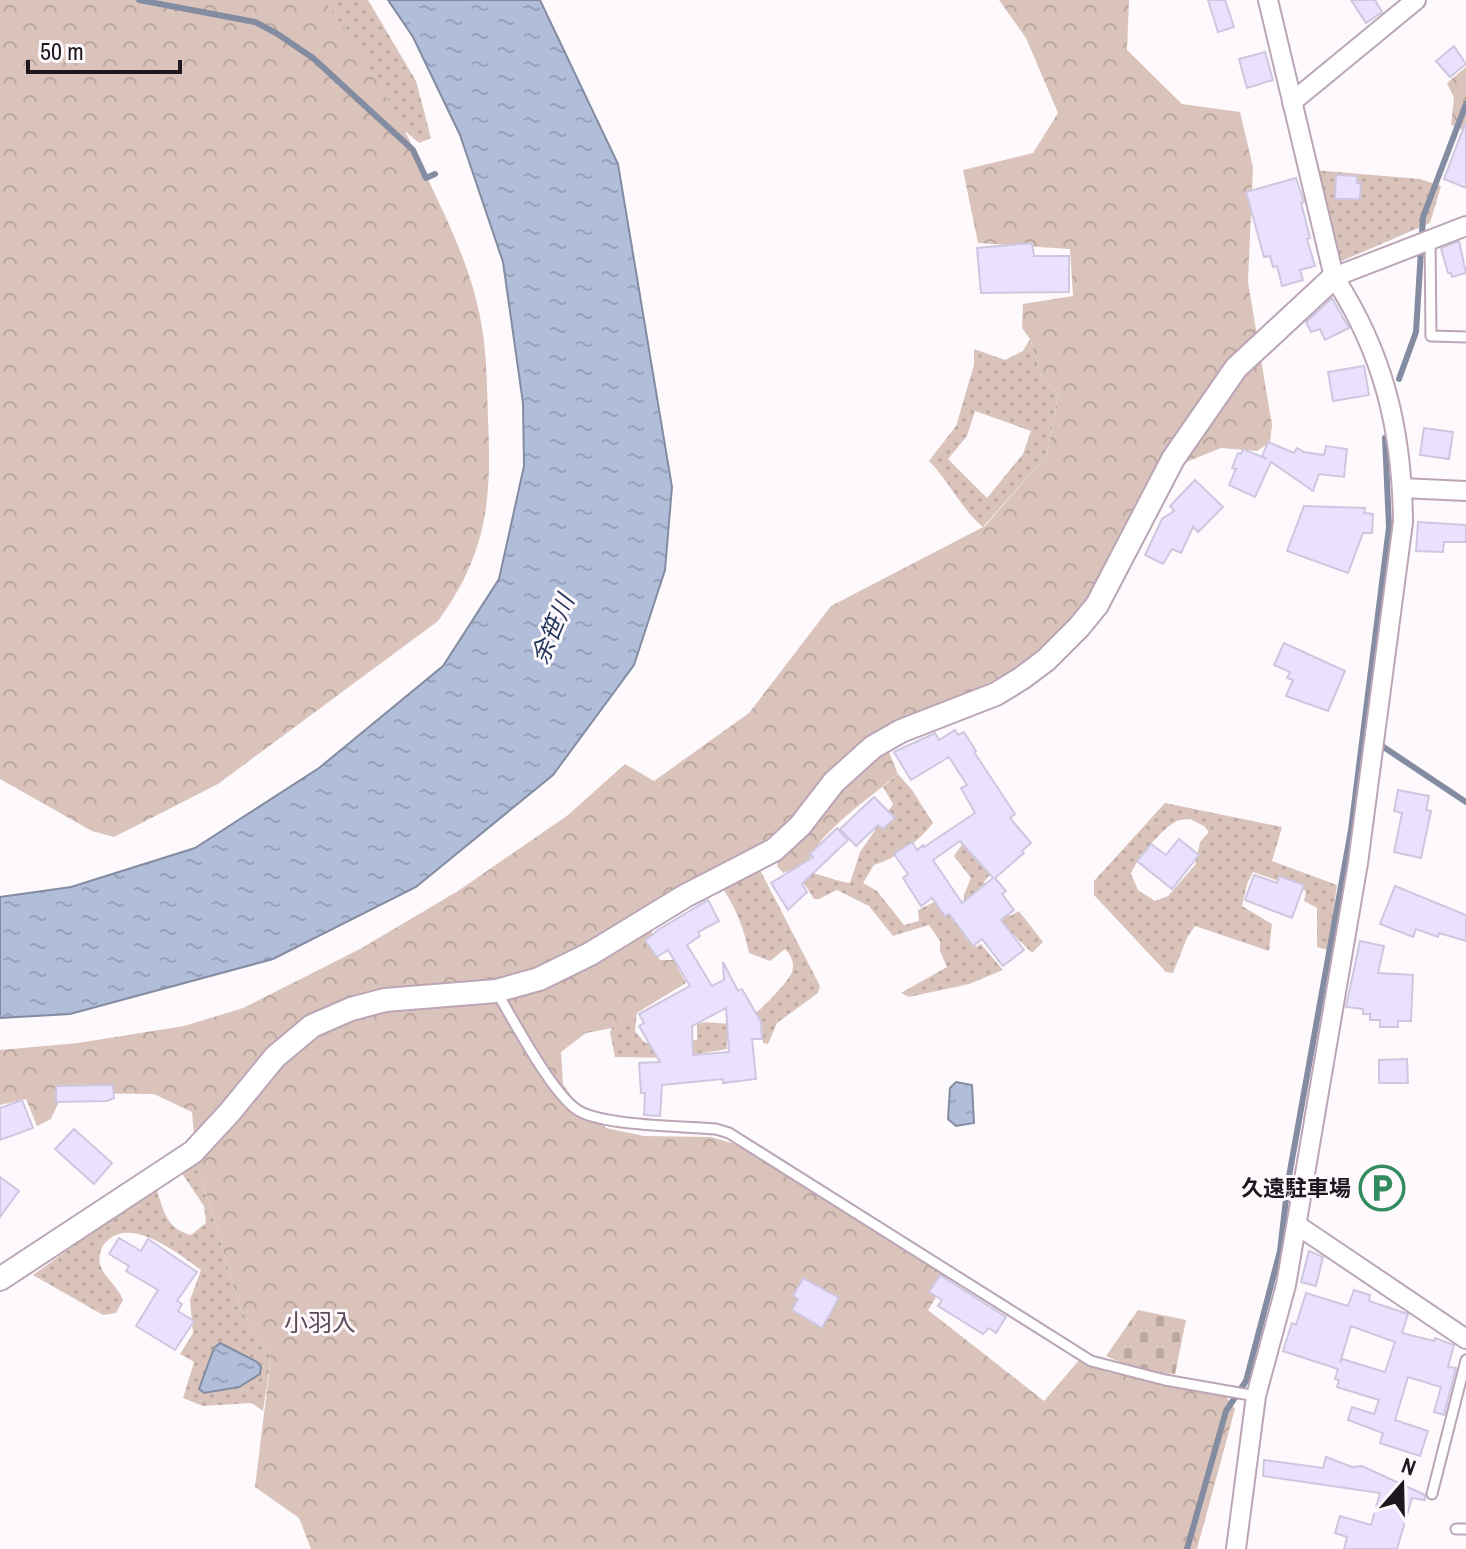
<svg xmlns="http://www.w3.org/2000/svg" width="1466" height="1549" font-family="'Archivo Narrow','Noto Sans JP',sans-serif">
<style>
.green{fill:url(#green-dots);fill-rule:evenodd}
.forest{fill:url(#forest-crowns)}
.cemetery{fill:url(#cemetery-stones)}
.water{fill:url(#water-ripples);stroke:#848ca1;stroke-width:2}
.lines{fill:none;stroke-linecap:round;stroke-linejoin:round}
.stream{stroke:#848ca1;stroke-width:6}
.building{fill:#eae1ff;stroke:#cec7df;stroke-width:2;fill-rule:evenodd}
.service-casing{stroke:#bba5b6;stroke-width:13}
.minor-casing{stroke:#bba5b6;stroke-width:22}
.tertiary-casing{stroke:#bba5b6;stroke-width:26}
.service{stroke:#fff;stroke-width:9}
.minor{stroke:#fff;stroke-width:18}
.tertiary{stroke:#fff;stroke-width:22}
.labels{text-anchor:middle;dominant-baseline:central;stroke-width:6;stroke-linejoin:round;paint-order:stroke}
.poi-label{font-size:22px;font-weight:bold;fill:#1e171d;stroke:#fef9fd;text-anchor:end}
.water-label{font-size:24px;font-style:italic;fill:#24365c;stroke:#fef9fd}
.neighbourhood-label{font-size:24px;fill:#5d4a59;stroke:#fef9fd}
</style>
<defs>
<pattern id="green-dots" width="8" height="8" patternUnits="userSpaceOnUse" patternTransform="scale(2)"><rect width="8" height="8" fill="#dac3ba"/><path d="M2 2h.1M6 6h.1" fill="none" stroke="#bba79f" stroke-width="1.8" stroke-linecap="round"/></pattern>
<pattern id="forest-crowns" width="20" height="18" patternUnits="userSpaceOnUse" patternTransform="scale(2)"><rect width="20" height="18" fill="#dac3ba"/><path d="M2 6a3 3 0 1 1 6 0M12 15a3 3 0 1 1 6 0" fill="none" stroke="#bba79f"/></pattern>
<pattern id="cemetery-stones" width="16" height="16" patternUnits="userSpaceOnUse" patternTransform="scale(2)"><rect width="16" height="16" fill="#dac3ba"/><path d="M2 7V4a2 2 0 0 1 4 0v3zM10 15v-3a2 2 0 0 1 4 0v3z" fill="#bba79f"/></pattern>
<pattern id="water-ripples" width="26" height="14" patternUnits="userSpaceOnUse" patternTransform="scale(2)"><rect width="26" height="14" fill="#b0bed9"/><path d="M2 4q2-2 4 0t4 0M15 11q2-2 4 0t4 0" fill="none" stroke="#97a3ba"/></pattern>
</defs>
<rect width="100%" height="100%" fill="#fef9fd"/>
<!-- green -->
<g class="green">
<polygon points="189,0 368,0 416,81 431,138 419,143 310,50"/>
<polygon points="1313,170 1420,179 1441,186 1430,223 1337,263"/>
<path d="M1030,339L1041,375L1058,395L1047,455L983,527C962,510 949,481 929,461L956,426L974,365V349L1005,360L1023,351ZM975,411L1031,431L1023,454L987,498L948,459L967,436Z"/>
<path d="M898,774L912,790L933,823C918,842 897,858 874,865L863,883L877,891L904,925L919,921L918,910L934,902L954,913L964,904V895L971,878L954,856L963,843L991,873L984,882L1010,916L1019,911L1043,942L1032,953L999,920L961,926L976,947L981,944L1003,970L969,984L909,997L901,993L947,967L940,951V941L929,925L893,936L869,906L837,890L819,899H814L795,869C815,872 831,880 850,883L860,852L893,804L883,787Z"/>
<path d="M1165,803L1282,827L1272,861L1337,885L1328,950L1317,947V908L1304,901L1306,891L1253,872L1247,884L1242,906L1272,924L1269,951L1195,926L1187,938L1173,973L1166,972L1094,895V881ZM1190,819L1204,826L1209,832L1200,842L1195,865L1168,896L1155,901L1138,890L1131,874C1136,860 1162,828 1177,821C1178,820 1188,819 1190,819Z"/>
<path d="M760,870L820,986L818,993L777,1023L768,1044L763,1043L762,1027L731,1031L727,1035V1049L674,1058L615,1057L610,1032L612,1028L637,1011L635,1031L645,1043L697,1040V1024C711,1019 724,1027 742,1022C753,1019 788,983 792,972C795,963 791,955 785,949L770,961L749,953C744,929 737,910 723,889L725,883Z"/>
<path d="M196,1159L240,1308L271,1357L263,1411L252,1403L203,1406L183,1398L194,1362L180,1354L193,1333L190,1300L201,1270C180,1255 132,1216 107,1241C101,1246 98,1257 100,1264C103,1277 118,1286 123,1300L116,1313L103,1315L33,1275L156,1187C163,1209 166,1229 191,1235L206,1223L204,1206L181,1172Z"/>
</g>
<!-- forest -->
<g class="forest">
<path d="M0,0H324C369,59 403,123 433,190C453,232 473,276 481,322C487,353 487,387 488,419C492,499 487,554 438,621L218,784L114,837L92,831L0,779Z"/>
<path d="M999,0H1129L1127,50L1182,104L1240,112L1253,167L1248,282L1272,425L1270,442L1257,451L1221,448L1174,467L1096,594L1027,665L881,733L898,774C875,793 850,811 829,832C809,851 816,863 783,873L777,866L779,857L654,909L651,946L660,960H673L686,983L612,1028L586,1033L561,1052L563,1084L573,1099L606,1128L644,1136L711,1137L745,1147L949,1277L928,1310L1044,1401L1080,1359L1107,1372L1225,1395L1235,1409L1197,1549H311L299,1518L255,1487L271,1357L240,1308L196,1159L192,1112L154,1094L63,1093L51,1119L37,1126L26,1099L0,1105V1050L78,1043L184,1026L243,1008L360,949L458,891L568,815L625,764L654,781L749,713L831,606L985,526L1047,455L1058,395L1041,375L1030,339L1022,328L1023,304L1073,296L1070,249L978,243L963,170L1033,153L1058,113L1026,38Z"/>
<polygon points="1466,67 1466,131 1451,125 1454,98 1447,83"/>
</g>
<!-- cemetery -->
<polygon class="cemetery" points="1138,1310 1186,1320 1175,1374 1143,1372 1106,1356"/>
<!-- water -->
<g class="water">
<polygon points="388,0 540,0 618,164 672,487 665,570 634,665 553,775 416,887 273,959 70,1014 0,1018 0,897 71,887 195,848 319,768 443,666 499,579 524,466 523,403 503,262 460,135 413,37"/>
<polygon points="956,1082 972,1085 974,1123 956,1126 948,1119 950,1088"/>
<polygon points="220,1343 257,1362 261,1367 260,1374 239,1387 204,1393 199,1389 214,1348"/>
</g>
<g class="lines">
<!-- stream -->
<g class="stream">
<polyline points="139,0 255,22 276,33 313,58 413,150 426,178 435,174"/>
<polyline points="1399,379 1416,332 1423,217 1466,104"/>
<polyline points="1379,744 1466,802"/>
<polyline points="1187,1549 1226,1411 1246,1381 1280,1251 1288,1182 1351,830 1389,527 1385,438"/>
</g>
</g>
<!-- building -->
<g class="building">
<polygon points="1208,0 1225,0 1234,27 1218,32"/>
<polygon points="1351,0 1375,0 1382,12 1366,23"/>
<polygon points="1454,46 1466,64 1450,77 1436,61"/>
<polygon points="1265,52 1273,80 1247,88 1239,59"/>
<polygon points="1465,124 1466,124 1466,188 1444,179"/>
<polygon points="1336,175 1357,176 1357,183 1361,183 1360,199 1335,199"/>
<polygon points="1296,178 1304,202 1301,203 1310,238 1307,239 1315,266 1300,270 1303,280 1282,286 1277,266 1273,267 1270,256 1264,257 1246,192"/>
<polygon points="1459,241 1466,273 1452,277 1451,273 1448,273 1441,248"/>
<polygon points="1032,243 1034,256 1069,256 1069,292 981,293 977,248"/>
<polygon points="1332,298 1349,328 1325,340 1320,329 1311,332 1306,322"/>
<polygon points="1364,366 1369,395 1333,401 1328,372"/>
<polygon points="1424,428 1453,432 1449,459 1420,455"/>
<polygon points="1268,442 1294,453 1297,448 1304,452 1324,455 1326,446 1347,449 1344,477 1319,474 1313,491 1271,462 1255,497 1229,485 1236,469 1232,468 1238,453 1241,454 1243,449 1267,459 1262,456"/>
<polygon points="1195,480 1223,507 1198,532 1193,527 1181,553 1172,549 1163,564 1145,555 1162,519 1174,511 1170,506"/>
<polygon points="1304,506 1365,508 1364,513 1373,514 1372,533 1363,533 1348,573 1287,551"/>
<polygon points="1418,522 1466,525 1466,542 1444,542 1443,552 1416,551"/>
<polygon points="1284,643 1345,671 1328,711 1286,696 1293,680 1287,678 1290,672 1274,665"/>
<path d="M955,730L958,735L964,732L976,751L974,752L1015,814L1010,818L1031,843L1022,851L1024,853L995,878L1006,891L1002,894L1014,910L1001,920L1024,950L1003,966L982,939L973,946L949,914L945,916L932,898L921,906L903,878L908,874L894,854L912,842L917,850L923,845L924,847L975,813L961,788L967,785L949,757L911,780L894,752L935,733L939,740ZM960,841L993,878L962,903L933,860Z"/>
<polygon points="1398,790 1429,796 1426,810 1431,811 1421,858 1394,852 1402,813 1394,811"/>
<polygon points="874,797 895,818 883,829 878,825 856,846 840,829"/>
<polygon points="837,828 848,840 802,884 807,892 788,910 771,883 813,857 810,854"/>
<polygon points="1179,839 1199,855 1172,889 1137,861 1151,844 1166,855"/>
<polygon points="1254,875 1277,883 1279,876 1304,885 1292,918 1245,900"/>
<polygon points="1395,886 1466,915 1466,941 1439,933 1438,937 1416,929 1413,937 1380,924"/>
<path d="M708,900L719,921L698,932L700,936L687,945L712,986L724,980L723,962L738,991L742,989L761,1022L762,1039H752L756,1079L723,1083V1079L662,1085L660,1116L644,1115L645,1093H641L639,1063L660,1062L639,1026L644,1023L639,1014L690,986L668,950L657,957L645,941L658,930ZM726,1008L729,1052L693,1055L692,1026Z"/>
<polygon points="1360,941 1384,946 1378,973 1413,975 1411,1021 1398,1021 1398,1027 1380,1027 1380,1020 1370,1020 1370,1014 1363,1014 1363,1009 1346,1007"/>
<polygon points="1407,1059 1408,1083 1379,1083 1379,1060"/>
<polygon points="113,1085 114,1098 107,1101 56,1102 56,1086"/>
<polygon points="22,1100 33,1128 0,1140 0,1108"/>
<polygon points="74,1129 112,1163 94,1184 55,1149"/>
<polygon points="0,1177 19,1191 0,1217"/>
<polygon points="119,1238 141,1251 148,1239 197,1272 177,1301 182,1304 178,1311 194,1321 175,1350 136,1326 158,1290 126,1271 129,1266 109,1254"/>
<polygon points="1309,1251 1323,1257 1316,1286 1301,1282"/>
<polygon points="940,1275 1006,1317 996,1333 989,1328 983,1334 938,1306 942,1300 929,1292"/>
<polygon points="803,1278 839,1298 822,1328 792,1310 798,1299 793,1296"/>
<path d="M1354,1290L1370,1295L1369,1301L1408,1314L1402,1333L1434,1341L1435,1338L1454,1345L1448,1367L1456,1368L1444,1415L1434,1412L1441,1387L1408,1377L1395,1420L1428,1431L1420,1456L1380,1443L1383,1433L1348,1420L1352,1407L1374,1414L1379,1400L1337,1387L1339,1380L1335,1379L1338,1369L1283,1351L1292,1323L1296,1325L1306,1293L1348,1306ZM1351,1326L1395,1342L1385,1372L1342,1359L1340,1363Z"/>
<polygon points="1326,1457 1352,1467 1362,1466 1425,1495 1425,1500 1412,1498 1397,1549 1344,1549 1347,1537 1335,1533 1340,1516 1371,1525 1380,1493 1263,1476 1264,1460 1323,1468"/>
</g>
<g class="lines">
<!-- service casing -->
<g class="service-casing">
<g id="service">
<polyline points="1430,238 1431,336 1466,337"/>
<path d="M496,991C513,1019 555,1100 581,1112C609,1126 682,1126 716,1129L729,1133L1091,1361L1165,1380L1256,1396"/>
<polyline points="1432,1494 1466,1360"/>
<polyline points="1456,1529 1466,1529"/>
</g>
</g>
<!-- minor casing -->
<g class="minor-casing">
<g id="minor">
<polyline points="1292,102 1416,0"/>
<polyline points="1334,277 1466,226"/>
<polyline points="1402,488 1466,491"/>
<polyline points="1297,1225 1466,1339"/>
<path d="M1236,1549L1256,1396L1286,1285L1358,863L1403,522C1402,430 1384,354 1334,277L1268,0"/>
</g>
</g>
<!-- tertiary casing -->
<g class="tertiary-casing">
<polyline id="tertiary" points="0,1279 193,1152 230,1112 275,1057 312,1026 351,1009 385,1000 496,991 539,979 590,954 685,896 774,850 800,826 834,782 873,747 901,731 996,694 1022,678 1046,660 1079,627 1097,605 1173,459 1236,368 1334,277"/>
</g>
<!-- service -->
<use href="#service" class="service"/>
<!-- minor -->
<use href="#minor" class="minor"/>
<!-- tertiary -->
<use href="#tertiary" class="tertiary"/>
</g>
<!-- icons -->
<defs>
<g id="parking-ring" transform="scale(2.3)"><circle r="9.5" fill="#fef9fd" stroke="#338b60" stroke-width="1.5"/><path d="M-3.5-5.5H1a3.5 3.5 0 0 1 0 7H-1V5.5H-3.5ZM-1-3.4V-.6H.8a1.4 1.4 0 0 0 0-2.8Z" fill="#338b60"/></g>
</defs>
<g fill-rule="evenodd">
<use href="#parking-ring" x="1382" y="1188"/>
</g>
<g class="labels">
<!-- poi labels -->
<g class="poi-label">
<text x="1351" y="1188">久遠駐車場</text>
</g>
<!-- water labels -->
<g class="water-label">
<text transform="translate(552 629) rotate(-67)">余笹川</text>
</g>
<!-- neighbourhood labels -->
<g class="neighbourhood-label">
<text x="320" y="1322">小羽入</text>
</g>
</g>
<!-- north arrow -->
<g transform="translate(1402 1485) rotate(20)" stroke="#fef9fd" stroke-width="6" paint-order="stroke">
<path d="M0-6L14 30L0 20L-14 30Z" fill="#1e171d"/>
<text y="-12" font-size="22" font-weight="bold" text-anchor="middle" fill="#1e171d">N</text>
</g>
<!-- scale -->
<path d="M28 60v12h152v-12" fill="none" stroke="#1e171d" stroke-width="4"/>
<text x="40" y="60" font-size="24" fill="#1e171d" stroke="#fef9fd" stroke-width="6" paint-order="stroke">50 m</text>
</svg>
